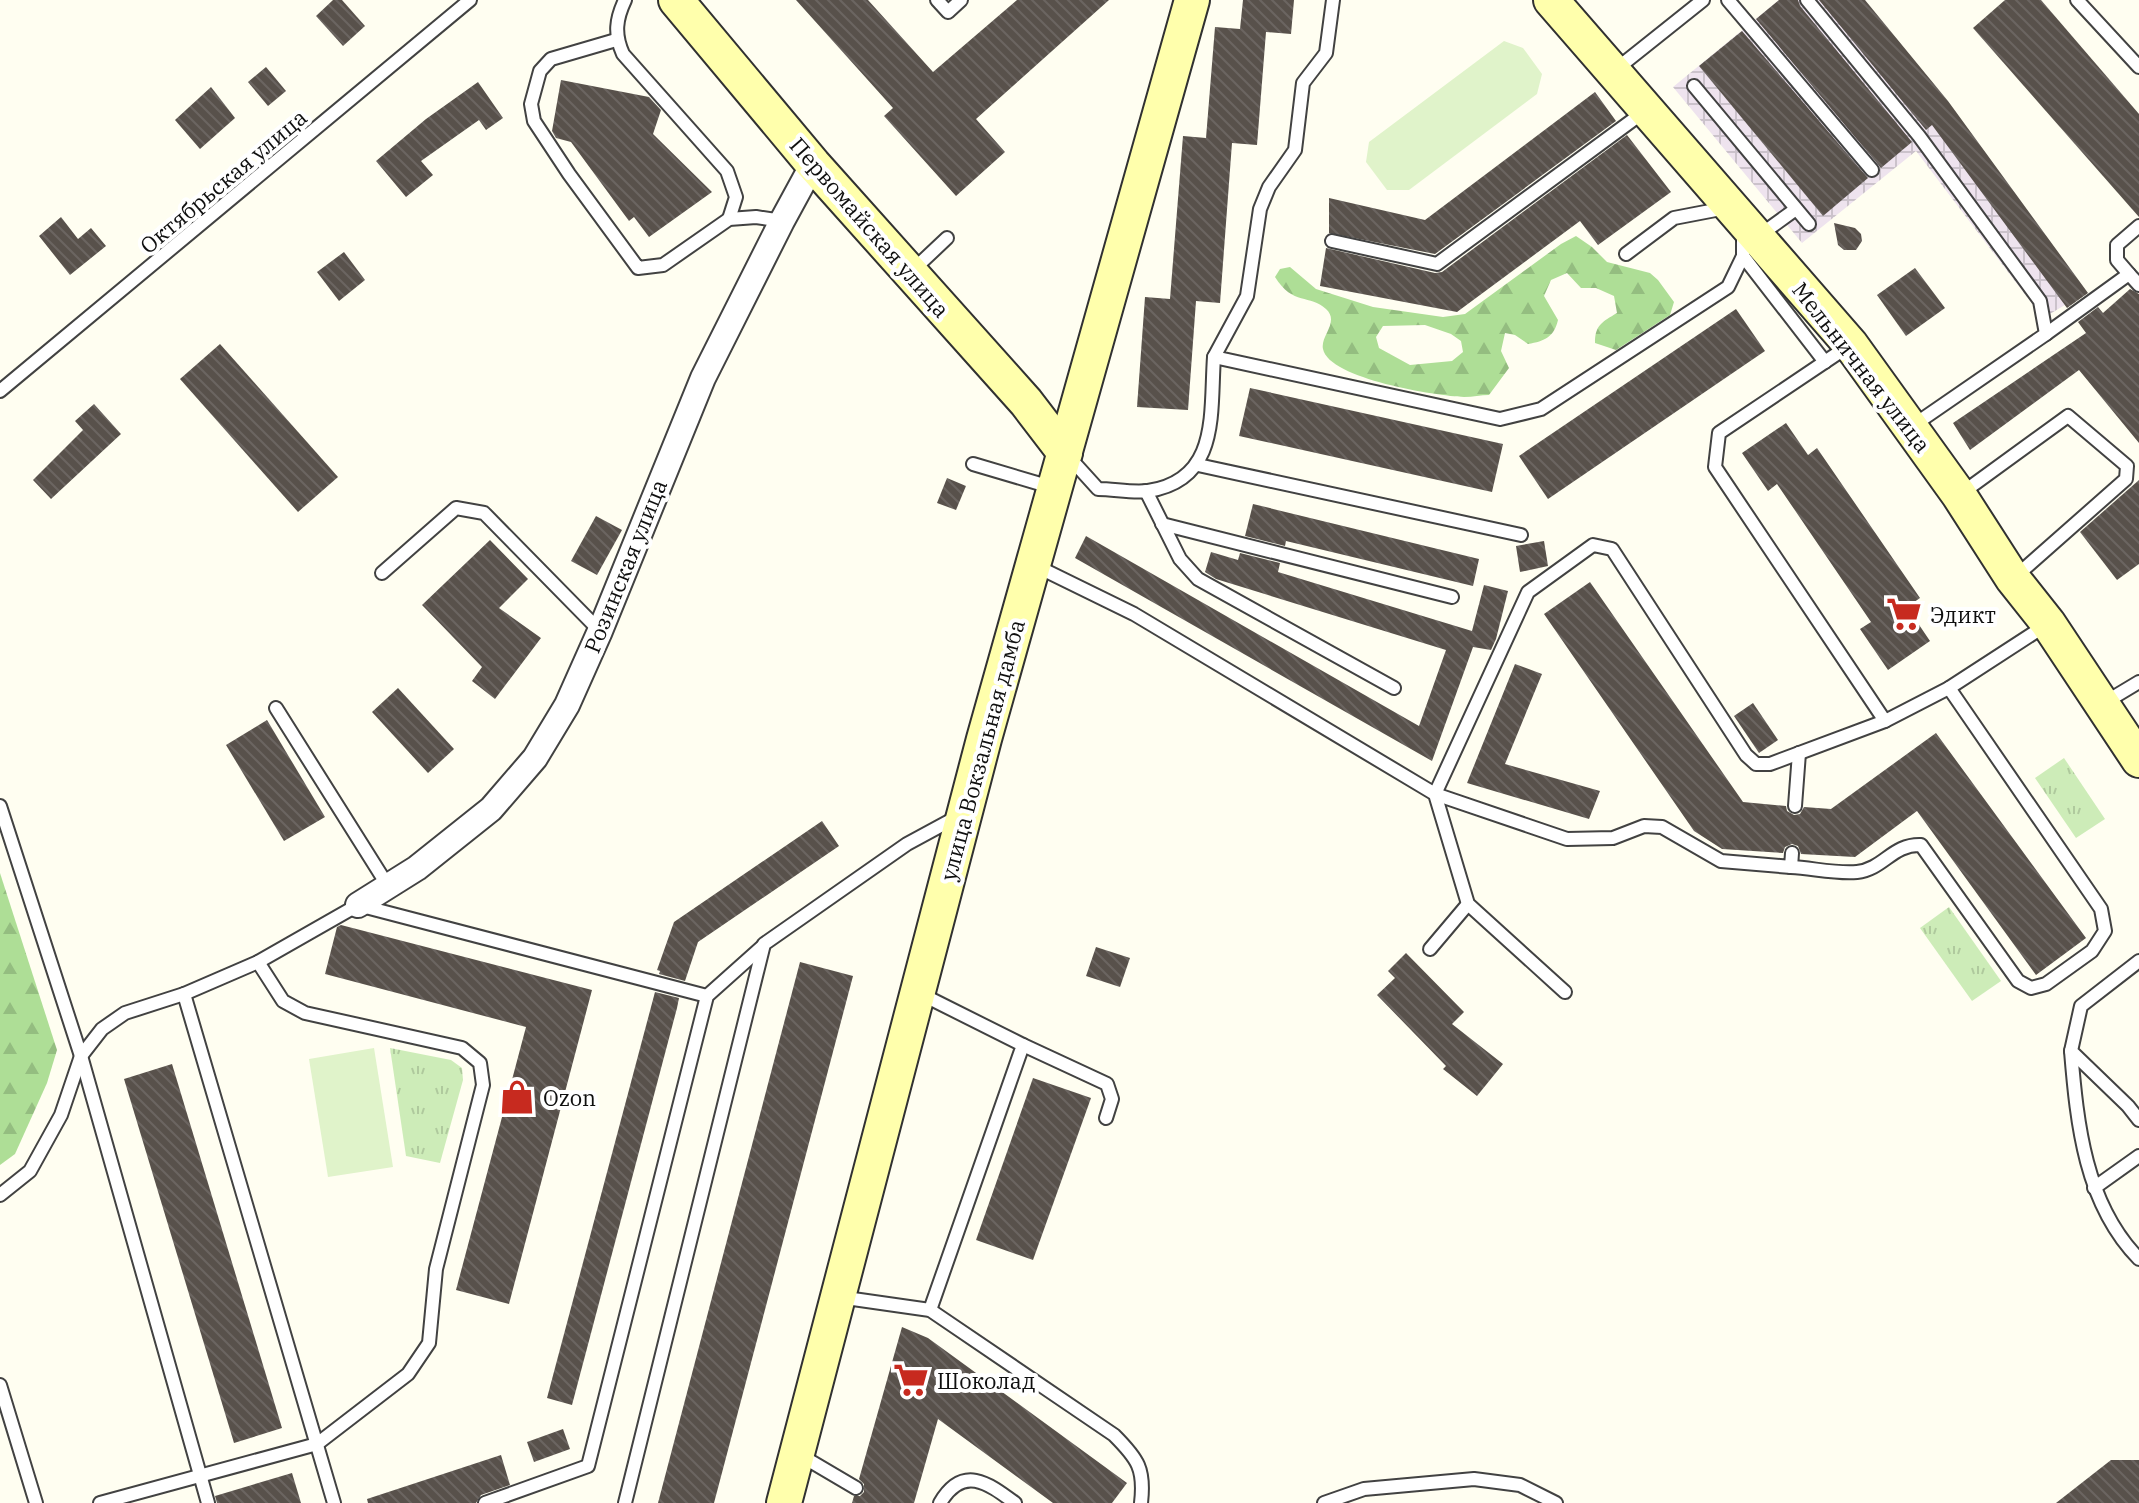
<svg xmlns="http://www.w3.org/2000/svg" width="2139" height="1503" font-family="'IBM Plex Serif',serif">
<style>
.industrial{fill:url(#industrial-grid)}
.grass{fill:url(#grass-tufts)}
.forest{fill:url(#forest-firs);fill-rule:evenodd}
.pitch{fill:#e0f3ca}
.building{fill:url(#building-back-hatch)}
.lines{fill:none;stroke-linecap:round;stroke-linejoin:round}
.lane-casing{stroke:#424242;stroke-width:16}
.street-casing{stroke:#424242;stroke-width:28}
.secondary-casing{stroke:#313131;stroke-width:38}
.lane{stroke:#fff;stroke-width:12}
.street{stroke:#fff;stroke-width:24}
.secondary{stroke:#ffffac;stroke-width:34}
.labels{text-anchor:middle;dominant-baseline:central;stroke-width:8;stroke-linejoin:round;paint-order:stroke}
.street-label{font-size:22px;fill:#0f0f0f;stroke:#fff}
.poi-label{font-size:22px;fill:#0f0f0f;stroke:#fff;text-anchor:start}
</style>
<defs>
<pattern id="industrial-grid" width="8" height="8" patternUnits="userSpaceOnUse" patternTransform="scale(2)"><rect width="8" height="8" fill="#eee3ee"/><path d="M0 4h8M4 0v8" fill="none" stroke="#cbc2cb"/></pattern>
<pattern id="grass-tufts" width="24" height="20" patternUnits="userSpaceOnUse" patternTransform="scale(2)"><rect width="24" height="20" fill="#cdecb8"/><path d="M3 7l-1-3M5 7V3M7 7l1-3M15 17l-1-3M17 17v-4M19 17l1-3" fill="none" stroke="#afc99d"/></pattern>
<pattern id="forest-firs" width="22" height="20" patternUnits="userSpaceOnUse" patternTransform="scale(2)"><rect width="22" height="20" fill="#aede96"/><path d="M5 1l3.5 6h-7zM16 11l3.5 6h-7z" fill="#94bd80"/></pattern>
<pattern id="building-back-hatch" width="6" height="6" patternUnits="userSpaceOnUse" patternTransform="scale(2)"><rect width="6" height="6" fill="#58514b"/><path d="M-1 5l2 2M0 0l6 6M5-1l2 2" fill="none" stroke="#6b6561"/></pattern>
</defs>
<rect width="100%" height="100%" fill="#fffef1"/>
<!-- industrial -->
<polygon class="industrial" points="1779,0 1865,0 2065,305 2043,318 1916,151 1802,243 1673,87"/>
<!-- grass -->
<g class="grass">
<polygon points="2064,758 2105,819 2076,838 2035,778"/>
<polygon points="1949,907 2001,981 1972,1001 1920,928"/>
<polygon points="390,1048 451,1060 462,1068 463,1080 440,1163 406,1156"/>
</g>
<!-- forest -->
<g class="forest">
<path d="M1576,236L1592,247L1607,262L1650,273L1658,280L1674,302L1670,315L1616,350L1595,343C1595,325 1602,322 1617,313L1614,296L1596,288H1581L1567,273L1551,280L1544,296L1558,320C1554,337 1545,341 1528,344L1515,335L1505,333L1501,351L1509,368L1489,395C1481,395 1473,397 1464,397C1437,396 1329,379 1323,349C1320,336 1340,322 1326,309C1310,294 1293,306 1275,277L1280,269L1290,267L1316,289L1373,307L1443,317L1465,314L1561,244ZM1425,325L1451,334L1461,341L1463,352L1452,361L1410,365L1379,348L1376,337L1383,326Z"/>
<polygon points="0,873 57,1050 47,1083 15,1154 0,1165"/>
</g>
<!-- pitch -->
<g class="pitch">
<polygon points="1504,41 1523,48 1542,74 1537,94 1409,190 1387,190 1366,162 1369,142"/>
<polygon points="374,1048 393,1167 328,1177 309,1059"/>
</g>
<!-- building -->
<g class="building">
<polygon points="333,0 342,0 365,26 343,46 316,16"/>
<polygon points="796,0 868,0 933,72 1017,0 1109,0 976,119 1005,152 956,196 884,116 893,108"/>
<polygon points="1243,0 1294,0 1291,34 1266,32 1257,145 1232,143 1220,303 1196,301 1188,410 1137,407 1145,297 1170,299 1183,136 1206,138 1215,27 1240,29"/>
<polygon points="1779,0 1798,0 1800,6 1912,142 1881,168 1756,19"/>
<polygon points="1819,0 1865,0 1948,101 2088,293 2067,308 1932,125 1926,130"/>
<polygon points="2005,0 2041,0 2139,114 2139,217 1973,28"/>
<polygon points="1742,31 1868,178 1823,216 1699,66"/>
<polygon points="266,67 286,91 268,106 248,82"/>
<polygon points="561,80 649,97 661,110 653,134 712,192 649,237 634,217 629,221 571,142 556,138 552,131"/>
<polygon points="478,82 503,118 486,130 479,120 421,161 433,175 406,197 376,161 426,119"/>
<polygon points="211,87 235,118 200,149 175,120"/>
<polygon points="1595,92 1616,121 1435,254 1329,233 1329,198 1425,220"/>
<polygon points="1627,135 1671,192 1598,245 1580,221 1457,312 1320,286 1326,248 1435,273 1442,272"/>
<polygon points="61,217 78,239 91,228 106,246 70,275 39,236"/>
<polygon points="1834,223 1855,228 1861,234 1862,241 1856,250 1844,250 1838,245"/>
<polygon points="344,252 365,280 339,301 317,272"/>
<polygon points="1915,268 1945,308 1906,336 1877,295"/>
<polygon points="2130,289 2139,294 2139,443 2079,370 1970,450 1953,423 2086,333 2078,322 2098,307 2103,313"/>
<polygon points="1736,309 1765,351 1548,499 1519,456"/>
<polygon points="220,344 338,477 298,512 180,379"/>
<polygon points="1250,388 1503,444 1492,492 1239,436"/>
<polygon points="94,404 121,434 51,499 33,480 83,430 75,421"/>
<polygon points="1786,423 1808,455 1817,448 1920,598 1907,607 1930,641 1888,670 1860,629 1871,622 1777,484 1768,491 1742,453"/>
<polygon points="947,478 966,486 956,510 937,503"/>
<polygon points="2139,480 2139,564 2117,580 2080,532"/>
<polygon points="1253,504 1479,559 1473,586 1286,541 1285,546 1245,536"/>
<polygon points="596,516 622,530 597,575 571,561"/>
<polygon points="1086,536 1419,726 1446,650 1216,579 1205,572 1211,552 1238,560 1240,553 1280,563 1278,572 1472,631 1484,585 1508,591 1496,639 1491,650 1473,647 1432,761 1075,558"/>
<polygon points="490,540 528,579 499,608 541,638 495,699 472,681 482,667 422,605"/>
<polygon points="1544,541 1548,566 1520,572 1516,546"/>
<polygon points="1590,582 1743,802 1786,806 1787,811 1794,815 1800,814 1804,807 1831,809 1936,733 2086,938 2036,975 1917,811 1855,857 1801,854 1798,846 1792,844 1785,847 1783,853 1722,849 1694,831 1544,614"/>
<polygon points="1515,664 1542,674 1505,764 1600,791 1589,819 1467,783"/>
<polygon points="398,688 454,749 428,773 372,712"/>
<polygon points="1753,703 1778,740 1759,753 1734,716"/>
<polygon points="267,720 325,817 284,841 226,745"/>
<polygon points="822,821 839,846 698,942 685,981 659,974 660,971 657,970 674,922"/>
<polygon points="341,925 592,990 509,1304 456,1290 526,1027 325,974 337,927"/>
<polygon points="1096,947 1130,958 1120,987 1086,976"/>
<polygon points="1406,953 1464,1012 1452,1024 1503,1064 1477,1096 1443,1069 1446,1066 1377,995 1395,978 1388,971"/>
<polygon points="800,962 853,976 714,1503 658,1503"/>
<polygon points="655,992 679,998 677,1008 572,1405 547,1398"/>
<polygon points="172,1064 282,1428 234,1443 124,1079"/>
<polygon points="1033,1078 1091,1098 1033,1260 976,1240"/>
<polygon points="902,1327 928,1338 1127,1483 1112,1503 1053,1503 938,1419 914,1503 852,1503 854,1496 860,1496 864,1492 864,1484 859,1479"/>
<polygon points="563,1429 570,1449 534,1462 527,1442"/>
<polygon points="501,1455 510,1485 481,1495 476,1503 368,1503 367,1499"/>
<polygon points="2111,1460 2139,1460 2139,1503 2056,1503"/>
<polygon points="292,1473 301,1503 217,1503 215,1496"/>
</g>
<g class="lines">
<!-- lane casing -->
<g class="lane-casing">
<g id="lane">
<path d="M625,0C616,19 614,34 623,54L727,171L736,197L729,219"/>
<polyline points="937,0 948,12 961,0"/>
<polyline points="1333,0 1326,53 1303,83 1295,150 1269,187 1260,209 1247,296 1214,357 1500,419 1541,409 1728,287 1743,256 1743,230"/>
<polyline points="1728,0 1872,170"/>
<polyline points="1807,0 1919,136 2040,301 2046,334 1911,427"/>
<polyline points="2077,0 2139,67"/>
<polyline points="616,40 551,59 540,71 531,104 534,121 569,174 638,268 663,265 729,219 756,217 782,221"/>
<polyline points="1614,71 1703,0"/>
<polyline points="1694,86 1809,224"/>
<polyline points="1760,235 1796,209"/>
<polyline points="1332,241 1437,264 1645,111"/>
<polyline points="1626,254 1674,218 1726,208"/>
<polyline points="1743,256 1825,362"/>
<polyline points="911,272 947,238"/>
<polyline points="2129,274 2117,260 2117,245 2139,226"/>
<polyline points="2046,334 2129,274 2139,285"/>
<polyline points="1850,345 1719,433 1715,467 1885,721 1949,688 2046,625"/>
<polyline points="0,391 470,0"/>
<path d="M1069,457L1098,489C1114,489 1132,493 1148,491C1220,480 1210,413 1214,357"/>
<polyline points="973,464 1054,488"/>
<polyline points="1198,465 1521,535"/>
<polyline points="1146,491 1180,559 1198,579 1394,688"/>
<polyline points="1962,493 2068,416 2127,466 2126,479 2015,577"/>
<polyline points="1162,524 1452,597"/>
<polyline points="1034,565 1134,614 1435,794 1468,904 1565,992"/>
<polyline points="382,573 456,508 484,513 600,631"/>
<polyline points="2104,703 2139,682"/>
<polyline points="276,708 388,886"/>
<polyline points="0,806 81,1056 208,1503"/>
<polyline points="1795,806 1799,753"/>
<polyline points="1792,853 1791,867 1721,861 1662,827 1644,826 1613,838 1567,839 1435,794 1528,592 1593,545 1612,549 1746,755 1756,764 1770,764 1885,721"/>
<path d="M1791,867C1812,868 1836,874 1857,872C1884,869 1892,844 1921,845L2018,981L2031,988L2046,984L2092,951L2105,931L2101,909L1949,688"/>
<polyline points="1430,949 1468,904"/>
<polyline points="2139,961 2081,1006 2071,1051 2128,1106 2139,1120"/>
<polyline points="184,994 334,1503"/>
<polyline points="921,994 1023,1045 930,1310"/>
<polyline points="1023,1045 1107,1084 1112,1099 1106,1118"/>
<path d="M2071,1051C2077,1124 2085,1204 2139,1259"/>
<polyline points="2094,1188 2139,1156"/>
<polyline points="0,1195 30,1171 61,1115 81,1056 102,1029 125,1013 184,994 258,962 358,905 707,996"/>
<path d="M839,1297L930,1310L1114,1435C1138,1459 1145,1469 1141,1503"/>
<polyline points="0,1385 36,1503"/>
<polyline points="800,1455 856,1488"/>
<polyline points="100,1503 317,1444 408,1374 429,1343 436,1269 483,1085 480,1063 462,1048 305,1013 283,1001 258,962"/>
<polyline points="485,1503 588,1466 707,996 763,946"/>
<polyline points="625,1503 764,944 907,844 955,818"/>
<path d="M940,1503C963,1464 988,1483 1015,1503"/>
<polyline points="1324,1503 1364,1489 1474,1479 1520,1485 1556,1503"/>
</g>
</g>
<!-- street casing -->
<g class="street-casing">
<polyline id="street" points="358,905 417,868 491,809 535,758 567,705 600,631 703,378 782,221 813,164"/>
</g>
<!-- secondary casing -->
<g class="secondary-casing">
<g id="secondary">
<polyline points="676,0 813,164 1026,402 1065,453"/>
<polyline points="1551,0 1851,345 1959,495 2013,579 2048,623 2139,760"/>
<polyline points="784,1503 984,739 1192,0"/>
</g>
</g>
<!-- lane -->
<use href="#lane" class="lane"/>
<!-- street -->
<use href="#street" class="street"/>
<!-- secondary -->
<use href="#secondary" class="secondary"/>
</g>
<!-- icons -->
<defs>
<g id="supermarket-bare" transform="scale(2.76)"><path d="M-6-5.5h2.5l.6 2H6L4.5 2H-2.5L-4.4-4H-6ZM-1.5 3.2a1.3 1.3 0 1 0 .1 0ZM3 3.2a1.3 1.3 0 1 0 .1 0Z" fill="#c72a1f" stroke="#fff" stroke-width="2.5" paint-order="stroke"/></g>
<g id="shop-bare" transform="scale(2.76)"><path d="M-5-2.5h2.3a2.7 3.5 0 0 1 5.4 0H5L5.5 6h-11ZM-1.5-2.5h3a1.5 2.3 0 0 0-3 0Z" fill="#c72a1f" stroke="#fff" stroke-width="2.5" paint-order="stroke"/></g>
</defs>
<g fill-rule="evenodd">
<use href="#supermarket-bare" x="1904" y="614"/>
<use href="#shop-bare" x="517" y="1097"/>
<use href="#supermarket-bare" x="911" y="1380"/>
</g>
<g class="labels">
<!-- street labels -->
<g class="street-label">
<text transform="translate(223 181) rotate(-40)">Октябрьская улица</text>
<text transform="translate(870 227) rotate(49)">Первомайская улица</text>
<text transform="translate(1862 367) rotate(52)">Мельничная улица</text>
<text transform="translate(625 566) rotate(-68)">Розинская улица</text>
<text transform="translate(982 750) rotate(-75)">улица Вокзальная дамба</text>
</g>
<!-- poi labels -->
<g class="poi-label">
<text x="1930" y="614">Эдикт</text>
<text x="543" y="1097">Ozon</text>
<text x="937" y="1380">Шоколад</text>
</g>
</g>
</svg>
